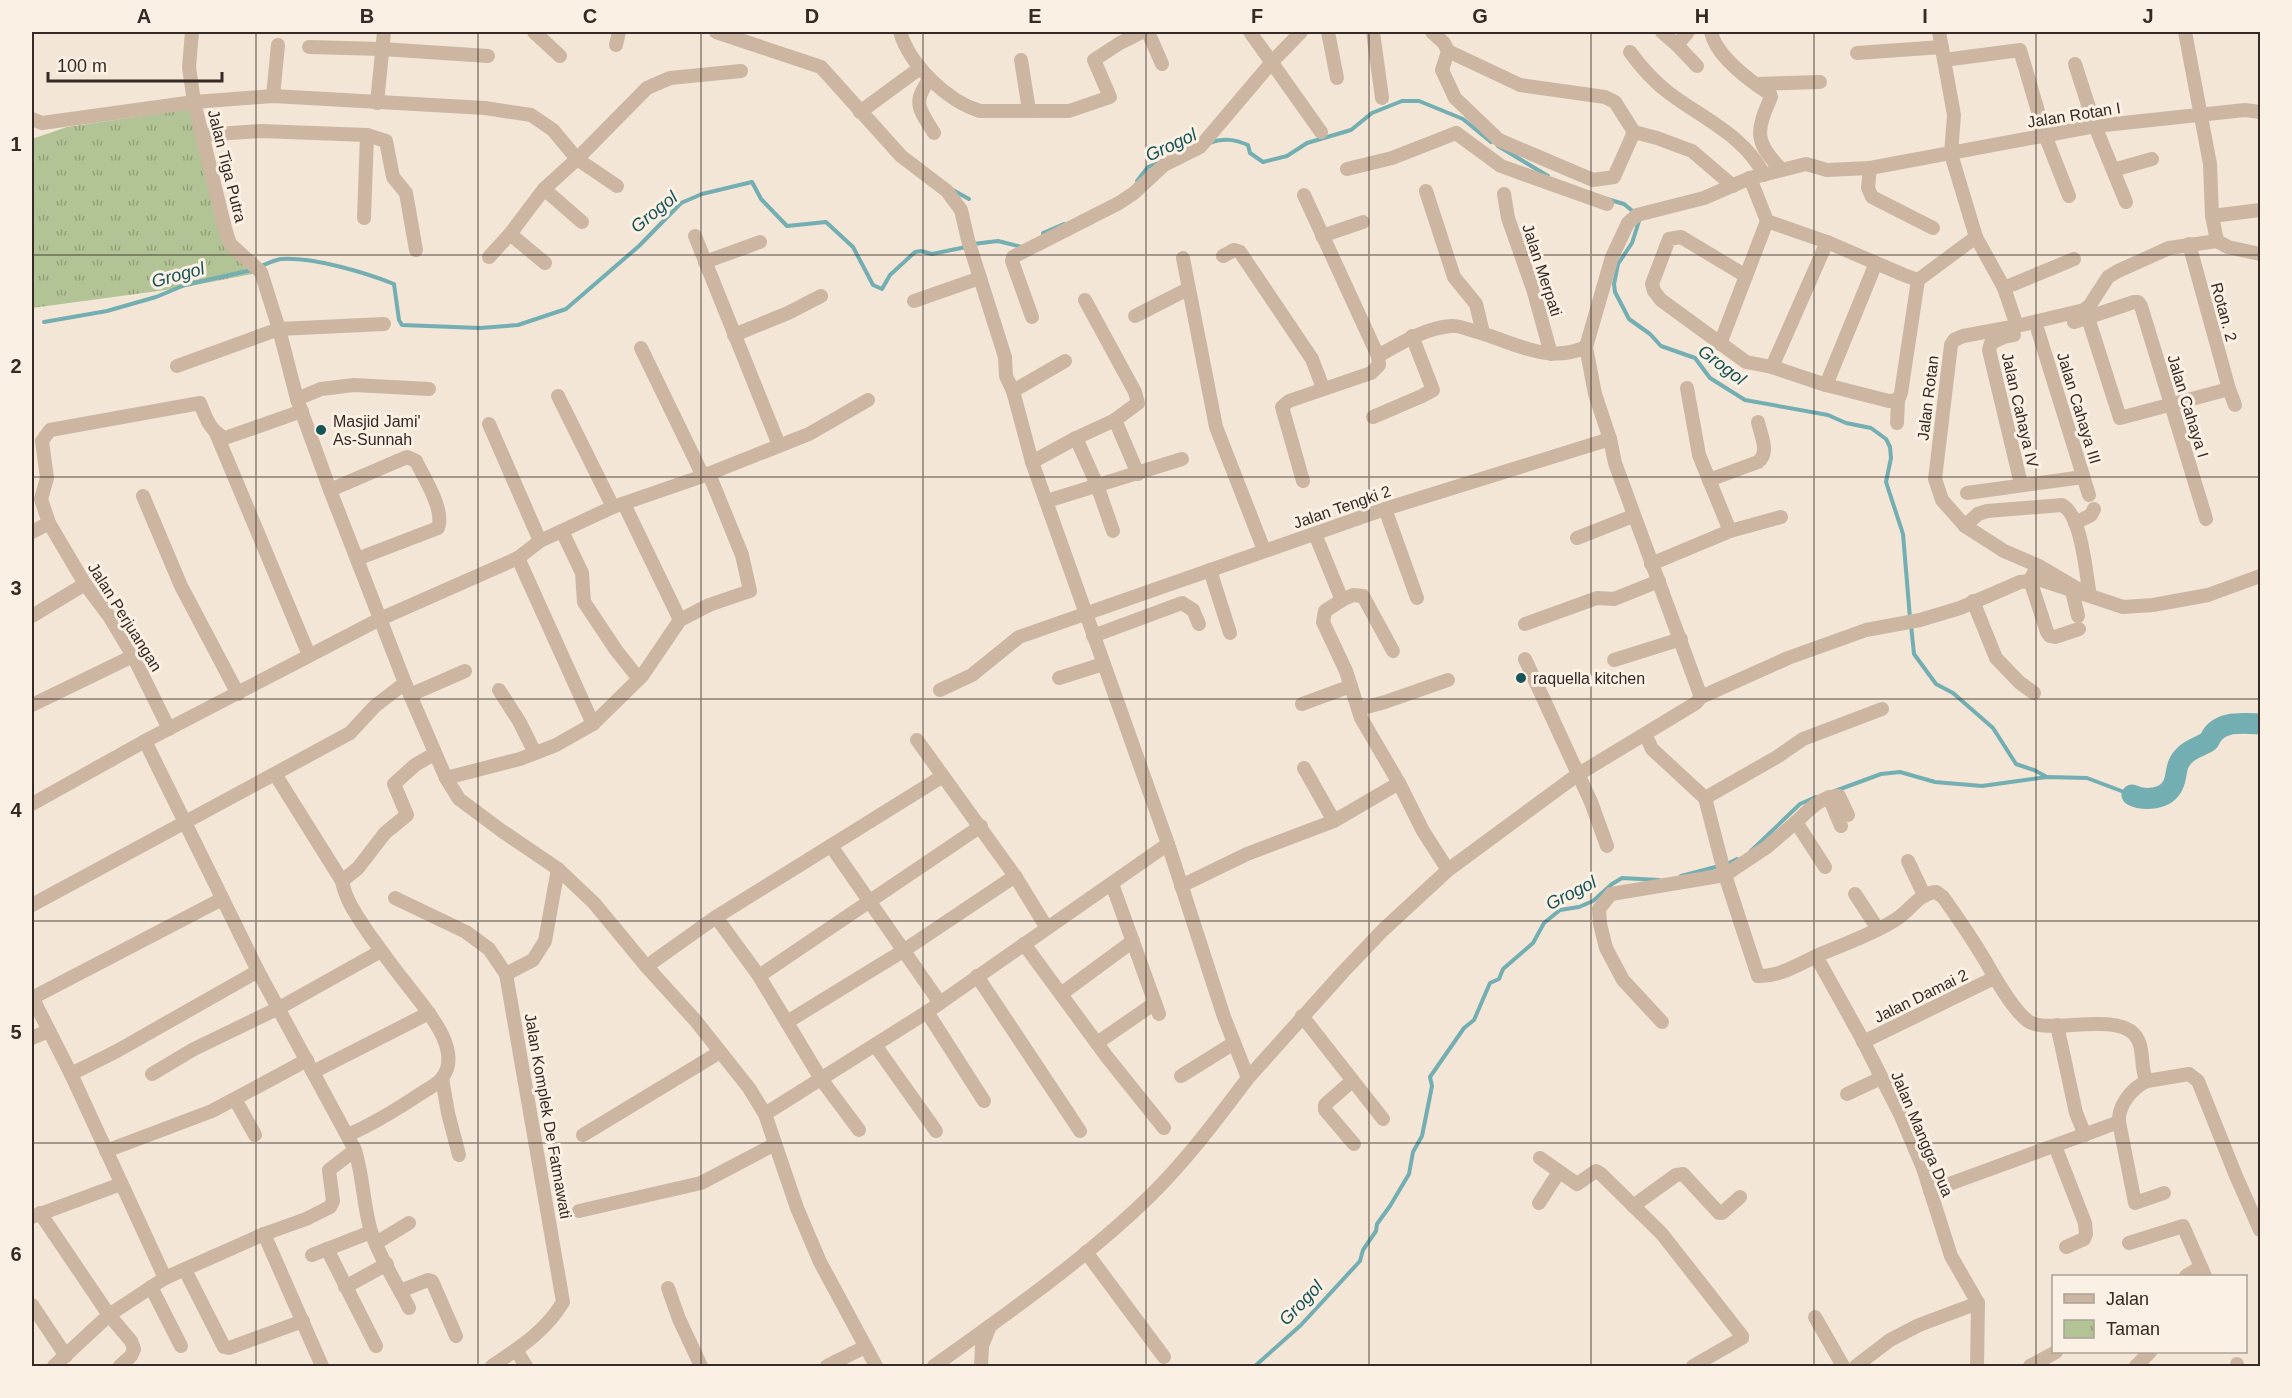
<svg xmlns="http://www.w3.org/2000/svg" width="2292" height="1398" font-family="Arial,sans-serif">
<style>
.park{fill:url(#park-tufts)}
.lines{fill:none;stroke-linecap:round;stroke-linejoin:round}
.stream{stroke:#73aeb2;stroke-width:4}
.river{stroke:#73aeb2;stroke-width:21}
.street{stroke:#ccb6a1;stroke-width:14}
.grid{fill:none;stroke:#352a25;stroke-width:1.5;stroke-opacity:0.55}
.poi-dot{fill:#17545a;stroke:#faf0e3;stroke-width:2}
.labels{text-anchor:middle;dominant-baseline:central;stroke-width:6;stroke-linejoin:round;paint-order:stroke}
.street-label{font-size:16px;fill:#352a25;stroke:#faf0e3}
.poi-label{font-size:16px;fill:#352a25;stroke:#faf0e3;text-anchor:start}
.water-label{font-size:18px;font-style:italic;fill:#17545a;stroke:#faf0e3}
.neatline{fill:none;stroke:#352a25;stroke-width:2}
.grid-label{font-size:20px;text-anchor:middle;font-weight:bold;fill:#352a25}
</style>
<defs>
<pattern id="park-tufts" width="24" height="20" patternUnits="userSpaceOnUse" patternTransform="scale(1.5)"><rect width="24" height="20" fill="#b2c395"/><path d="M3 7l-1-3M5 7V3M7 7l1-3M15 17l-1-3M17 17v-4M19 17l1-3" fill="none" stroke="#929f79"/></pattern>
</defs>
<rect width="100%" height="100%" fill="#f3e6d6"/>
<!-- park -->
<polygon class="park" points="190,109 229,238 263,272 180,288 32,308 32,139 67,127"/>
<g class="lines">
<!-- stream -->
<g class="stream">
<path d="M1209,143C1224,138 1234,139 1248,145L1250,153L1263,162L1287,156L1307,143L1351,130L1372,113L1402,101H1419L1463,119L1491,142"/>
<polyline points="1498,146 1548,176"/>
<polyline points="1137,181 1148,167 1158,163"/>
<polyline points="951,189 969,199"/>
<polyline points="1607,199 1624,204 1635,213"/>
<polyline points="1640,218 1632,243 1618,264 1614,284 1615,292 1629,319 1650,334 1661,346 1695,358 1710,378 1745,400 1828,415 1846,423 1871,428 1886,439 1890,447 1891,458 1886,482 1903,534 1910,618"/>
<polyline points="1043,238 1043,233 1064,224"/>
<polyline points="973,244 998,241 1022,247"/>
<path d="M259,267C266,264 274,260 281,259C313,257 364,272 394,284L399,320L402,325L480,328L518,325L566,309L639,246L681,203L702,194L752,182L761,199L787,226L826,222L853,247L873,285L882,289L890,275L915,252L921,251L932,254L966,247"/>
<polyline points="44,322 107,311 156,297 185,285 252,270"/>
<polyline points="1911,625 1914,654 1936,684 1953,693 1993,728 2016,764 2034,770 2047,777"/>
<polyline points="1835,791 1881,774 1900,772 1935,782 1982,786 2047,777 2087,778 2132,795"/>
<polyline points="1751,851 1800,804 1816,797"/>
<polyline points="1681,876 1727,864 1737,859"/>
<polyline points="1255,1366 1301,1325 1360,1261 1363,1250 1376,1231 1377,1224 1390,1206 1409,1174 1413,1152 1422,1136 1432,1086 1430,1077 1464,1028 1474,1020 1490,983 1499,979 1503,969 1533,943 1544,923 1560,910 1579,907 1593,901 1612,884 1622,878 1659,880"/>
</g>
<!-- river -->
<path class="river" d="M2132,795C2144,801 2166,800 2173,785C2178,775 2174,765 2185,755C2190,749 2202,746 2209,741C2217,720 2242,723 2260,724"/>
<!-- street -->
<g class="street">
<polyline points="192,32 189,67 194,102 225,228 230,244 261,272 279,329 297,399 330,490 405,683 446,778 459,799 502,831 558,869 594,903 646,966 695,1020 749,1088 765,1114 797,1208 820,1262 876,1366"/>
<polyline points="534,32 560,56"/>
<path d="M716,32L821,67L901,156L947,191L961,210L968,240L1005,357L1006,376L1013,391L1032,462L1168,844L1224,1017L1248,1078C1217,1119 1186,1161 1149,1197C1083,1261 1008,1313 934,1366"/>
<path d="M900,32C910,65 947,101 980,111H1069L1110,97L1094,60L1120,43L1142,32"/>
<polyline points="1148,32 1162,64"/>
<polyline points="1250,32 1321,132"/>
<polyline points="1328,32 1337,78"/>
<polyline points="1373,32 1382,98"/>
<polyline points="1432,32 1444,43 1448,51 1442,70 1455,98 1499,140 1593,180 1614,177 1634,132"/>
<polyline points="1662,32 1677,45"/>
<polyline points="1688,32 1677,45 1697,66"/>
<path d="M1711,32C1716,56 1750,81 1770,94L1771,97C1756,131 1754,142 1781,169"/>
<polyline points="1939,32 1954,115 1951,154 1976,237 2004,288 2017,326"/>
<polyline points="2185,32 2210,164 2212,216 2217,241 2169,248 2118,271 2108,277 2090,305 2084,310 2017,326 1963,336 1954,340 1951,345 1935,479 1942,500 1965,526 2004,551 2039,566 2090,596 2123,607 2153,605 2208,595 2260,576"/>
<polyline points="616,45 619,32"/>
<polyline points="309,47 382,49 488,56"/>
<polyline points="1448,51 1520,85 1605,97 1615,102 1634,132 1657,138 1692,151 1733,186"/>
<path d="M1630,52C1641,67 1653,81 1669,93C1702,118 1745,136 1764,175"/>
<polyline points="1857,53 1942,47"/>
<polyline points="1021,60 1029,110"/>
<polyline points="1944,60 2020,50 2045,135 2069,196"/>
<polyline points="2075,64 2095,126 2126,202"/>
<path d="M930,79C911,103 920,110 934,133"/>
<polyline points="1756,84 1820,82"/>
<polyline points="273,96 278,45"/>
<polyline points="377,103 384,32"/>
<polyline points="860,112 920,68"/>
<polyline points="32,119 42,123 194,102 273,96 485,108 531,115 553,130 577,159 617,186"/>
<polyline points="1456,133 1501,166 1607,204"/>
<polyline points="203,135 261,131 367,135 386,141 393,177 406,193 416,250"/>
<polyline points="1870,168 1868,188 1872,197 1933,228"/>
<polyline points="1347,169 1392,158 1456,133"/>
<polyline points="2113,170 2152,159"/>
<polyline points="544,189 582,222"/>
<polyline points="1426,191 1454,277 1476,304 1483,333"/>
<polyline points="1504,194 1508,218 1533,289 1551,354"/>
<polyline points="1304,195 1378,356"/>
<polyline points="2212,216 2260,210"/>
<polyline points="364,218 367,135"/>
<polyline points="1767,221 1827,242 1904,275 1918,280 1976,237"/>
<polyline points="510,234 545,263"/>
<polyline points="695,236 779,445"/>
<polyline points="1322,236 1363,222"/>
<polyline points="2217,241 2228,247 2260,254"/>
<polyline points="1223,256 1234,250 1240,252 1312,359 1323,388"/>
<polyline points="489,257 510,234 544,189 577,159 647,88 670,78 741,71"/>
<polyline points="1183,258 1216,427 1264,550"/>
<polyline points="705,262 760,242"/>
<polyline points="1746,276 1681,237 1669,239 1652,284 1654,291 1661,300 1746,362 1772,367 1826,385 1889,401 1898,400 1901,393 1918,280"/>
<polyline points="2004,288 2074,259"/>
<polyline points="914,301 980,278"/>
<polyline points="1135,316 1188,289"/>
<polyline points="1032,317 1012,261 1013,257 1119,203 1134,193 1164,165 1200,147 1272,62 1301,32"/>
<polyline points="2090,317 2089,321 2120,418 2229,389 2189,244"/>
<polyline points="2074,322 2134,302 2138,302 2141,306 2206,519"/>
<polyline points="2038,331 2089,495"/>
<polyline points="734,335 788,313 821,296"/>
<polyline points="2014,335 2004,337 1991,343 1989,350 2021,484"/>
<polyline points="1720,344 1767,221 1750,178"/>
<polyline points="641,348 703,476"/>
<polyline points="177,366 279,329 384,324"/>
<polyline points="1772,367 1827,242"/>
<polyline points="1826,385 1876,263"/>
<polyline points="2229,389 2235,405"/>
<polyline points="1013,391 1065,361"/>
<polyline points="558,396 613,507"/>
<polyline points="297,399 321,389 354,385 429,389"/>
<polyline points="1373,417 1422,396 1433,390 1412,336"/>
<polyline points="1115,420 1138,474"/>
<polyline points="1897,423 1898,400"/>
<polyline points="489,424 540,541"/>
<polyline points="216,433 309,655"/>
<polyline points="1076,438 1097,485 1113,531"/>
<polyline points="1032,462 1076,438 1115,420 1138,403 1135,392 1085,300"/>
<path d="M1709,480L1758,462C1770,452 1761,436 1758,422"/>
<path d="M1303,481L1282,407L1289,401L1371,373L1379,365L1378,356C1401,343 1425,328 1451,326C1458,325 1467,329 1474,331C1512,341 1546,365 1586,347"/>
<path d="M330,490L407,457L416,461C424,478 445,510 438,528L357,559"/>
<polyline points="1967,493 2083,477"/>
<polyline points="143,496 181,586 238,694"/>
<polyline points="1047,501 1182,459"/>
<polyline points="624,504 680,620"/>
<polyline points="1385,509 1417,598"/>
<polyline points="2075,523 2091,515 2094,509"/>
<polyline points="562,531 582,573 584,602 616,650 639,679"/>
<polyline points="1730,531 1781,517"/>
<polyline points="32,532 49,523"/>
<polyline points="1315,534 1342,600 1325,611 1323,622 1346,671 1361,718 1399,783 1423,831 1448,870"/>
<polyline points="1577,538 1633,516"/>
<polyline points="518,558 593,724"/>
<polyline points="1651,564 1730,531 1699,455 1687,388"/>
<polyline points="1210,570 1230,633"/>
<polyline points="2034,573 2030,580 2047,632 2050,636 2055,637 2079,629"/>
<polyline points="2072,591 2078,616"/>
<polyline points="1342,600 1353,595 1363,596 1393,651"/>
<polyline points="1973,601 1996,658 2019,682 2034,693"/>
<polyline points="32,616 85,584"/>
<polyline points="1525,624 1597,598 1614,599 1659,581"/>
<polyline points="1093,636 1182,603 1193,610 1199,624"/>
<polyline points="1525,659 1591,802 1607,846"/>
<polyline points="1614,660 1681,639"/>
<polyline points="1059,678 1103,664"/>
<polyline points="499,690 519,721 535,753"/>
<polyline points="940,690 972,675 1019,637 1385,509 1610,439"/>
<polyline points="410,695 465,671"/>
<path d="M1701,697L1788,658L1866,630L1920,620L1960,608L2020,582L2041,580L2090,596C2086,575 2082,515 2062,505L1987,511L1978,514L1965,526"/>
<polyline points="1302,704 1351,686"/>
<polyline points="32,705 133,656"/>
<polyline points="1359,709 1385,702 1448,680"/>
<path d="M169,729L133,656L109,616L85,584L49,523L41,499L47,478L42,441L50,430L200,403C206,418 210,431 225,438L302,411"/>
<path d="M1645,734L1652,749L1705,798L1725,875L1758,976C1781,977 1802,962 1823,953C1847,943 1873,934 1895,920C1909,912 1919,893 1936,892L1943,897C1958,918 1973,940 1986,962C1995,978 2013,1010 2028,1021C2046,1035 2113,1012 2134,1034C2146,1047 2139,1068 2147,1081L2189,1074L2198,1081L2236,1176L2260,1230"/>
<polyline points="917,740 1015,876 1047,928"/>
<polyline points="1304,768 1334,821"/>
<path d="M275,774L342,881C346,902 358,917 369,934C381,950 392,966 405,982C421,1004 465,1049 442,1078C437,1085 427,1089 420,1094C396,1110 375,1123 348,1135"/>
<polyline points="446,778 520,759 556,745 593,724 642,676 680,620 709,605 750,591 742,555 709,474"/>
<polyline points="1829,797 1841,826"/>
<polyline points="1705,798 1777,757 1803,739 1882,709"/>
<polyline points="32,804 145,741 380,619 518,558 540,541 613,507 703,476 809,434 868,400"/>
<path d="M1796,822C1808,811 1822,795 1839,796L1848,815"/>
<polyline points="831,846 940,1003"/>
<polyline points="1908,861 1924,895"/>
<polyline points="342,881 358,868 385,833 407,815 394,784 415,765 434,754"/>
<polyline points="1112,884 1159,1014"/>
<polyline points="1181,886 1247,854 1334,821 1399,783"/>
<polyline points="1855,894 1878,929"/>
<path d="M395,898L466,932L489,949L506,974L563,1302C546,1331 519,1348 492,1366"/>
<polyline points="32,905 350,733 375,706 405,683"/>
<polyline points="716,917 759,976 821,1079 859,1130"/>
<polyline points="1024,944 1107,1057 1164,1128"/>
<polyline points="1816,956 1861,1037 1901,1116 1923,1168 1951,1256 1978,1303 1977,1366"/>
<polyline points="654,961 716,917 943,776"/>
<polyline points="506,974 533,960 545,941 558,869"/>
<polyline points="759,976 981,826"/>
<polyline points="977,976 1080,1131"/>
<polyline points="1061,994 1133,941"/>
<polyline points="32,997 71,1074 165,1278 264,1234 306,1219 330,1207 333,1201 329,1170 355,1150 258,971 145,741"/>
<polyline points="32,998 222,899"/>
<polyline points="927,1012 984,1101"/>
<polyline points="1302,1016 1383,1119"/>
<polyline points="787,1022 903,951 1015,876"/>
<polyline points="1662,1022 1623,980 1606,948 1600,924 1599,909 1611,894 1725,875 1767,847 1796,822 1825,867"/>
<polyline points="2057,1025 2076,1113 2085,1135"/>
<polyline points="32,1038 48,1031"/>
<polyline points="1863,1042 1994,978"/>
<polyline points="1097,1043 1155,1003"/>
<polyline points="875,1045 936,1131"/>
<polyline points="313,1072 429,1013"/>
<polyline points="71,1074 117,1051 258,971"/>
<polyline points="152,1074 194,1049 279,1008 381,951"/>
<polyline points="1181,1076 1234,1043"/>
<polyline points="442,1078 448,1113 459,1155"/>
<polyline points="1248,1078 1343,972 1383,930 1448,870 1577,775 1696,703 1701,697 1615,463 1610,439 1595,394 1586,347 1612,257 1628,223 1637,215 1704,198 1750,178 1806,164 1827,170 1870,168 2095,126 2245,110 2260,112"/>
<polyline points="1352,1081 1328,1102 1325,1105 1325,1110 1354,1144"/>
<path d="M2147,1081C2132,1088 2118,1105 2119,1122L2135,1203L2164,1193"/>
<polyline points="1847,1094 1881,1078"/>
<polyline points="235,1099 255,1135"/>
<polyline points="765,1114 927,1012 1168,844"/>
<polyline points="583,1135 720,1052"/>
<polyline points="2055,1146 2085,1223 2086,1234 2084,1239 2066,1247"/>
<path d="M355,1150C363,1176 363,1202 370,1228C376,1251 398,1286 409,1308"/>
<polyline points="106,1151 212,1111 307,1060"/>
<polyline points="1540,1158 1577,1184 1596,1171 1601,1174 1662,1234 1742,1336 1742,1338 1693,1366"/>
<polyline points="1930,1191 2119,1122"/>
<polyline points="1539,1203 1559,1172"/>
<polyline points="1633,1206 1676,1175 1683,1174 1719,1213 1722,1213 1740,1197"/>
<polyline points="579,1211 701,1183 775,1144"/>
<polyline points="40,1213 109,1315 54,1366"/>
<polyline points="32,1217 121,1184"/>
<polyline points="264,1234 322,1366"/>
<polyline points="376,1243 409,1223"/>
<polyline points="2129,1243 2183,1226 2205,1276"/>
<polyline points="327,1249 376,1346"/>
<polyline points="1086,1252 1164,1357"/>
<polyline points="312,1255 371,1232"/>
<polyline points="185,1270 224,1347 229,1348 303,1321"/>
<polyline points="2186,1276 2201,1267"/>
<polyline points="151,1287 181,1346"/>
<polyline points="345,1287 387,1264"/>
<polyline points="668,1288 679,1319 701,1366"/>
<polyline points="400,1291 428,1280 432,1281 456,1336"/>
<polyline points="32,1305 66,1356"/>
<polyline points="1815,1317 1843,1366"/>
<polyline points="516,1350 526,1366"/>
<polyline points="2237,1364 2237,1366"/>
<polyline points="120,1366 131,1356 134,1349 131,1341 109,1315 165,1278"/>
<polyline points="827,1366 865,1347"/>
<polyline points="981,1366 982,1346 990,1326"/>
<polyline points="1856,1366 1890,1340 1919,1325 1978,1303"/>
<polyline points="2030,1366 2056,1352"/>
<polyline points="2136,1366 2150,1352"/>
</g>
</g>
<!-- grid -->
<path class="grid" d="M256,32V1366M478,32V1366M701,32V1366M923,32V1366M1146,32V1366M1369,32V1366M1591,32V1366M1814,32V1366M2036,32V1366M32,255H2260M32,477H2260M32,699H2260M32,921H2260M32,1143H2260"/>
<!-- markers -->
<g class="poi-dot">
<circle cx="321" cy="430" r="6"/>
<circle cx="1521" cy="678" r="6"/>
</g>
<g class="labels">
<!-- street labels -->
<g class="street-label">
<text transform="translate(2074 115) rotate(-9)">Jalan Rotan I</text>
<text transform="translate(227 166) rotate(76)">Jalan Tiga Putra</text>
<text transform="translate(1542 270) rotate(72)">Jalan Merpati</text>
<text transform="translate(2224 312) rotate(75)">Rotan. 2</text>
<text transform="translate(1928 398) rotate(-83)">Jalan Rotan</text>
<text transform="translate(2188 406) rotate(73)">Jalan Cahaya I</text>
<text transform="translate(2079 408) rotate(73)">Jalan Cahaya III</text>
<text transform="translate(2020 410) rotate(77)">Jalan Cahaya IV</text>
<text transform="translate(1342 507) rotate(-19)">Jalan Tengki 2</text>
<text transform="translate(125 617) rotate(58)">Jalan Perjuangan</text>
<text transform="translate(1921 996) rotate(-26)">Jalan Damai 2</text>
<text transform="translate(548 1116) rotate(80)">Jalan Komplek De Fatmawati</text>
<text transform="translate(1922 1134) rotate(67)">Jalan Mangga Dua</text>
</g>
<!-- poi labels -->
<g class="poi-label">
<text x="333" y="421">Masjid Jami'<tspan x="333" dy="18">As-Sunnah</tspan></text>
<text x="1533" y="678">raquella kitchen</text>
</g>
<!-- water labels -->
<g class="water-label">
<text transform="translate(1171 145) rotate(-25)">Grogol</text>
<text transform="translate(654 212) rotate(-39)">Grogol</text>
<text transform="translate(178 275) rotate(-15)">Grogol</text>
<text transform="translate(1722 365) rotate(37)">Grogol</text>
<text transform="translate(1571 893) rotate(-27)">Grogol</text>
<text transform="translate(1301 1303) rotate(-46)">Grogol</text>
</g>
</g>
<!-- border -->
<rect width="2292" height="1398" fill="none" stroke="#faf0e3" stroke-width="66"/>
<!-- legend -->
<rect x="2052" y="1275" width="195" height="78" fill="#faf0e3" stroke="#aba197" stroke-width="1.5"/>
<rect x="2064" y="1294" width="30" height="9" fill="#ccb6a1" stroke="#aba197" stroke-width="1.5"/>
<text x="2106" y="1305" font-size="18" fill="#352a25">Jalan</text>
<rect x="2064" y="1320" width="30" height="18" fill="url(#park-tufts)" stroke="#aba197" stroke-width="1.5"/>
<text x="2106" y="1335" font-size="18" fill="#352a25">Taman</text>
<!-- scale -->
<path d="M48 72v9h174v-9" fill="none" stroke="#352a25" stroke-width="3"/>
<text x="57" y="72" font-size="18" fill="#352a25" stroke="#faf0e3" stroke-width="4.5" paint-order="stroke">100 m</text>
<rect x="33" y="33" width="2226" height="1332" class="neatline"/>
<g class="grid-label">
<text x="144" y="23">A</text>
<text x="367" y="23">B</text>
<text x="590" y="23">C</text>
<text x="812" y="23">D</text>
<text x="1035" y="23">E</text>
<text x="1257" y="23">F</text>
<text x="1480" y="23">G</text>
<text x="1702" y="23">H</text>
<text x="1925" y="23">I</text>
<text x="2148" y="23">J</text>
<text x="16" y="151">1</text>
<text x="16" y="373">2</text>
<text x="16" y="595">3</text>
<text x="16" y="817">4</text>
<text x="16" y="1039">5</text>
<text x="16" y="1261">6</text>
</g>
</svg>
